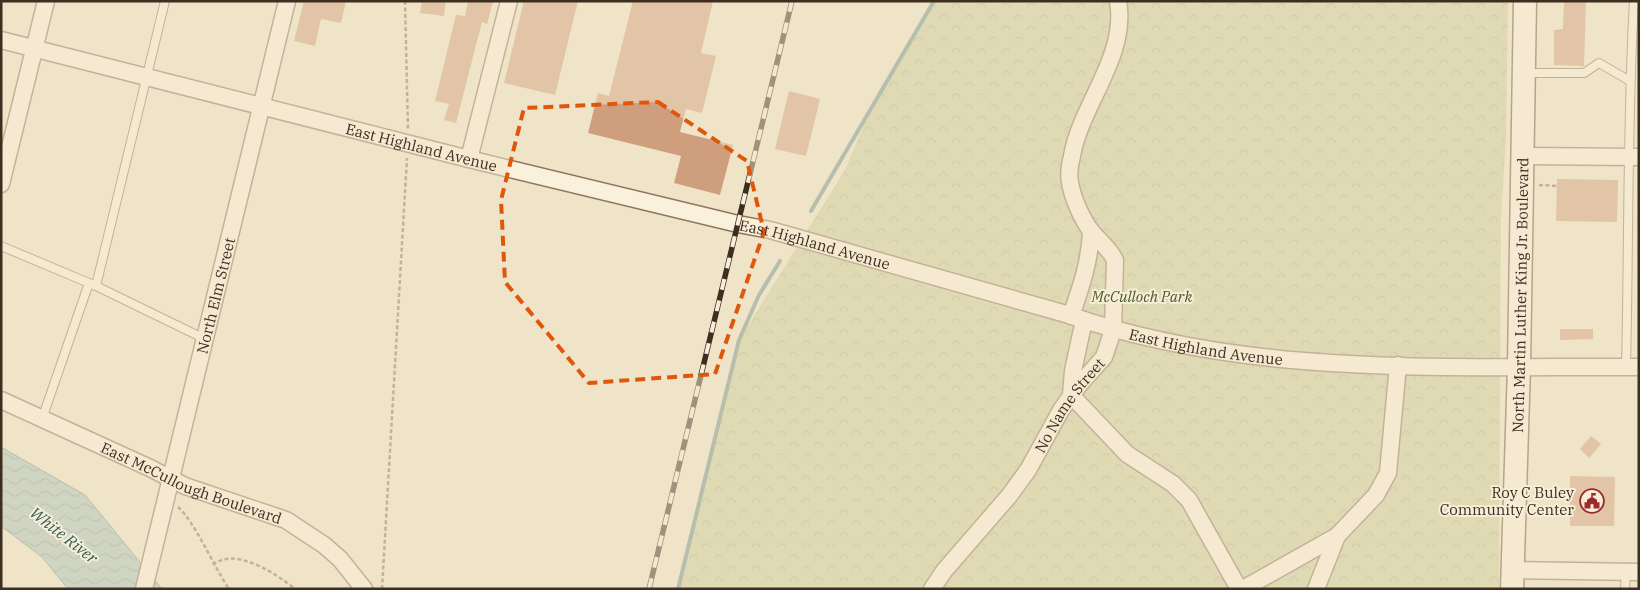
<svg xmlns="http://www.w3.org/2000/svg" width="1640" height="590" font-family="'IBM Plex Serif',serif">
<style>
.forest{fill:url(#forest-crowns)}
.water{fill:url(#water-waves);stroke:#6f938a}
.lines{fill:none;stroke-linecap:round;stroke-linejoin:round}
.stream{stroke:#6f938a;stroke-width:4}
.building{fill:#cf9f7d}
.service-casing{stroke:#8d765c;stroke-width:10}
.minor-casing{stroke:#8d765c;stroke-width:19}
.secondary-casing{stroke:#6f573f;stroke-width:25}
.path{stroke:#8d765c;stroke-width:2.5;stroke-dasharray:4 2.5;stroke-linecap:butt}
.service{stroke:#faf1dc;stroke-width:8}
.minor{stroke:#faf1dc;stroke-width:16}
.secondary{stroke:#faf1dc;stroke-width:22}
.rail-casing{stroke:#3d2e20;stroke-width:5.5}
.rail{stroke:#f7eed8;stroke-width:4;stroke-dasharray:11;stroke-linecap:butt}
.marked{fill:none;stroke:#df570d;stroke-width:4;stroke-dasharray:10 6;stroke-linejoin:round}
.labels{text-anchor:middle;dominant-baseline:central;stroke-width:4;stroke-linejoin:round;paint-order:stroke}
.street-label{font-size:15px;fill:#3d2e20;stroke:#f7eed8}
.park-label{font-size:15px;font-style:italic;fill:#4d5a26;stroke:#f7eed8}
.poi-label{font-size:15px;fill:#3d2e20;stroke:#f7eed8;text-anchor:end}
.water-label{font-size:16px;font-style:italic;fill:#2f5d5a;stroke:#f7eed8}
</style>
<defs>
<pattern id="forest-crowns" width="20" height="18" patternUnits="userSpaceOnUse" patternTransform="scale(1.25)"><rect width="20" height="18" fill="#c9cf9b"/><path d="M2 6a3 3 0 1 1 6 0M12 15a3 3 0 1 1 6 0" fill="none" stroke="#aeb285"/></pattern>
<pattern id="water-waves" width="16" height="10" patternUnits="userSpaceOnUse" patternTransform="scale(1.25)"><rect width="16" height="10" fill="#a9c4bc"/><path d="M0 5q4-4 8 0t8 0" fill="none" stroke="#8ba098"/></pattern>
</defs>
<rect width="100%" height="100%" fill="#f0e4c8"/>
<!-- forest -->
<polygon class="forest" points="935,1 1508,1 1506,138 1501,220 1499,589 677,589 739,340 846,168 867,117"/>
<!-- water -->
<polygon class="water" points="1,447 85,495 162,589 68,589 42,557 1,526"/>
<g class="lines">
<!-- stream -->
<g class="stream">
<polyline points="811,211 934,1"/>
<polyline points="678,589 739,340 759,295 780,261"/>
</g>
</g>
<!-- building -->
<g class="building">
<polygon points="304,1 346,1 341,23 321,19 315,46 294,41"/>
<polygon points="422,1 446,1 444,16 420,13"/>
<polygon points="468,1 493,1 487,24 482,22 456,123 444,120 449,104 435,101 456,15 465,16"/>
<polygon points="524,1 578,1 555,95 504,83"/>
<polygon points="633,1 713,1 701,53 716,56 702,113 686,109 680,132 733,145 720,195 674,183 681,156 588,133 598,93 609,96"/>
<polygon points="1564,1 1586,1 1584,66 1554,65 1554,30 1563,29"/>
<polygon points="789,91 820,99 806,156 775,149"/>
<polygon points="1557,179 1618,180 1617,222 1556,221"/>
<polygon points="1560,329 1593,329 1593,339 1560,340"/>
<polygon points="1591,436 1601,444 1589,458 1580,449"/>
<polygon points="1570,476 1615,477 1614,526 1570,526"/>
</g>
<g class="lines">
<!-- service casing -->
<g class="service-casing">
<g id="service">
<polyline points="1526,73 1584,73 1599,63 1630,81"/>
<polyline points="1,246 96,286 205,339"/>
<polyline points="96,286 165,1"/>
<path d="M1626,367C1629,245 1627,123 1634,1"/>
<polyline points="42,419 89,283"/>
<polyline points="1625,589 1626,572"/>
</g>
</g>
<!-- minor casing -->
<g class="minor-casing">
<g id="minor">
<path id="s1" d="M1,40L469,159L738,224L770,230L1066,314C1249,378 1447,366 1639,367"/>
<polyline points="1523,156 1639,157"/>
<polyline points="469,159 509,1"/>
<polyline points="1,184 46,1"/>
<path d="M1071,316C1081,287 1090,261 1091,231"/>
<polyline points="1084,320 1073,371 1071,395 1127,454 1173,484 1189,500 1239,589"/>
<path id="s2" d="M1,400L150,468L185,486L286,520L324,545L340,559L364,589"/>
<polyline points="1512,570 1639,572"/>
<path id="s3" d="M144,589L287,1"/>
<path id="s4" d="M932,589L944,571L1009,496L1028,470L1061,410L1079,385L1104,357L1113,330L1115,260C1109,248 1099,241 1091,231C1082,219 1072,197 1070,182C1068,173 1070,164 1072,156C1081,104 1128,56 1118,1"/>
<polyline points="1243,589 1337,536"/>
<polyline points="1316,589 1337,536 1376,495 1388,473 1398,365"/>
</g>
</g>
<!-- secondary casing -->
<g class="secondary-casing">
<g id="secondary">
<path id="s5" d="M1512,589L1519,366L1525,1"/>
</g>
</g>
<!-- path -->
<g class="path">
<polyline points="405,1 408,130"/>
<polyline points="1539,185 1557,186"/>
<path d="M178,507C195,522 214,567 229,589"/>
<path d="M213,565C234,546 277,574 295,589"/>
<polyline points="382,589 407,158"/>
</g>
<!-- service -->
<use href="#service" class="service"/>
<!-- minor -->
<use href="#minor" class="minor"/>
<!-- secondary -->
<use href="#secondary" class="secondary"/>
<!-- rail casing -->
<g class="rail-casing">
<polyline id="rail" points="649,589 792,1"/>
</g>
<!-- rail -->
<use href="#rail" class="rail"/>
</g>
<!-- marked area -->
<path d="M0 0H1640V590H0ZM658,102L747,161L764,232L715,374L589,383L505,282L501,200L524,108Z" fill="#f0e4c8" fill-opacity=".55" fill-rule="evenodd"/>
<path class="marked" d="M658,102L747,161L764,232L715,374L589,383L505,282L501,200L524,108Z"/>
<!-- icons -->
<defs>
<g id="civic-ring" transform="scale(1.25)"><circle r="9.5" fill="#f7eed8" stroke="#9e2a2b" stroke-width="1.5"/><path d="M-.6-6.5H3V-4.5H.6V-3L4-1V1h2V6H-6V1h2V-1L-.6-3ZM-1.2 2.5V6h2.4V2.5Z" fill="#9e2a2b"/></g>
</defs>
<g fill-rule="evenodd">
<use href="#civic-ring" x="1592" y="501"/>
</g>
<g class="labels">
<!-- street labels -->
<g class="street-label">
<text stroke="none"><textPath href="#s1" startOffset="434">East Highland Avenue</textPath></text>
<text stroke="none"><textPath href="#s1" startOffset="839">East Highland Avenue</textPath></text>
<text stroke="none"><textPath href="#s3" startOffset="302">North Elm Street</textPath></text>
<text stroke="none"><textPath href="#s5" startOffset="294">North Martin Luther King Jr. Boulevard</textPath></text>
<text stroke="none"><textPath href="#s1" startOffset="1244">East Highland Avenue</textPath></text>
<text stroke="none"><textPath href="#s4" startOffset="230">No Name Street</textPath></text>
<text stroke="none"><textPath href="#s2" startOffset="208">East McCullough Boulevard</textPath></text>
</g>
<!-- park labels -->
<g class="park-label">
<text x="1142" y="296">McCulloch Park</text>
</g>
<!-- poi labels -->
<g class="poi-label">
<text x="1574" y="492">Roy C Buley<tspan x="1574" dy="17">Community Center</tspan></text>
</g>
<!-- water labels -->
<g class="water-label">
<text transform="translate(64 535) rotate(38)">White River</text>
</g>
</g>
<!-- border -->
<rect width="1640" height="590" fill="none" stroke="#3d2e20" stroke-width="5"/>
</svg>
